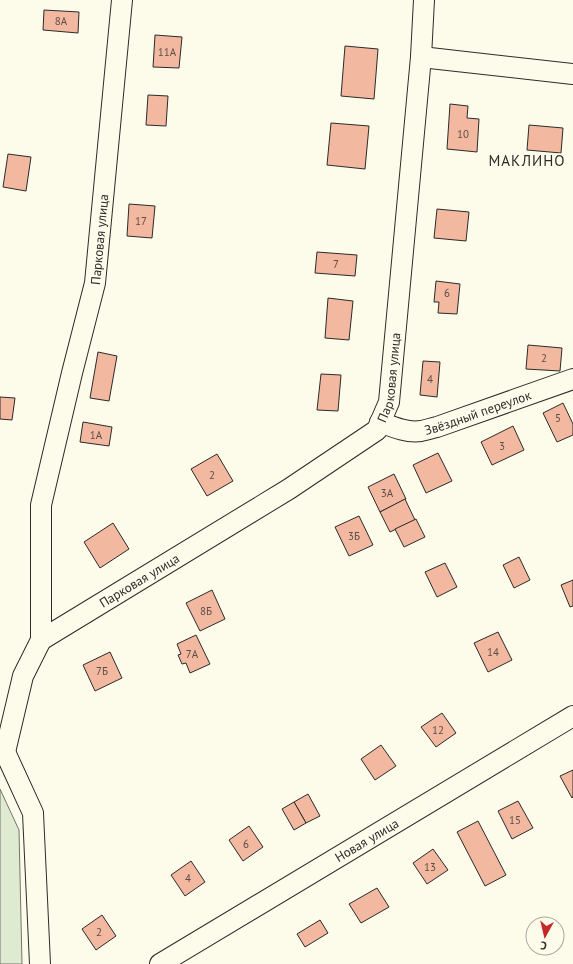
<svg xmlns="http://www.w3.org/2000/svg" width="573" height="964" font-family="'PT Sans',sans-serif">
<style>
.green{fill:#deebd1;stroke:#74746e}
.building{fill:#f2b8a0;stroke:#2b2b2b}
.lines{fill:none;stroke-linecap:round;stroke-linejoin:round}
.minor-casing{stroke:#2b2b2b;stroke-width:22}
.minor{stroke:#fdfbea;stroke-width:20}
.labels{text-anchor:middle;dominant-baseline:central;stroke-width:3;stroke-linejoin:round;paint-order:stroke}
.number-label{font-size:11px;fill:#5d4e48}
.street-label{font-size:13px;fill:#2b2b2b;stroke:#fdfbea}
.quarter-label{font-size:15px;letter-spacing:1px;fill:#2b2b2b;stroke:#fdfbea}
</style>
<rect width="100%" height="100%" fill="#fdfbea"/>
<!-- green -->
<polygon class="green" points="0,789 19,830 22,964 0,964"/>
<!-- building -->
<g class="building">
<polygon points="44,10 79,12 78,33 43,30"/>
<polygon points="155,35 182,37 179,68 153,67"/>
<polygon points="345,46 378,49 374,99 341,96"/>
<polygon points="148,95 168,96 166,126 146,125"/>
<polygon points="450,104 468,106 467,118 479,119 477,152 447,149"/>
<polygon points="331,123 369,126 365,169 327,165"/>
<polygon points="529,125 563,128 561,153 527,150"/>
<polygon points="8,154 31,157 26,191 3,187"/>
<polygon points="129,204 155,206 152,238 127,236"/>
<polygon points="437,209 469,212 466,241 434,238"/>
<polygon points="317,252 357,255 355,276 315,273"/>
<polygon points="436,281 460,284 457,314 438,313 439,302 434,302"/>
<polygon points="328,298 353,301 349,340 325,338"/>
<polygon points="528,345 562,348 560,371 526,369"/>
<polygon points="98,352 117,356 109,401 90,398"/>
<polygon points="423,361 440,362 437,397 420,395"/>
<polygon points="321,374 341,375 338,411 317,410"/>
<polygon points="0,397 15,398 12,420 0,419"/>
<polygon points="563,403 573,424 573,435 557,442 543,413"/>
<polygon points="83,422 112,427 109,446 80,442"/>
<polygon points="513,426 524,450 492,465 481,442"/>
<polygon points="438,453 452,481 426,493 413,465"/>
<polygon points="217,454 233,481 207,496 191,469"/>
<polygon points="394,474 406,499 380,512 368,487"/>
<polygon points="405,499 415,520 390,532 380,512"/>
<polygon points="359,516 373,545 349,556 335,527"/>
<polygon points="416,519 425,537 404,547 395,529"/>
<polygon points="113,523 129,549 100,568 84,542"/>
<polygon points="519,557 530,580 514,588 503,565"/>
<polygon points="445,563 457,587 437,597 425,572"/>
<polygon points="573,580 573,606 570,607 561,585"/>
<polygon points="212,590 225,619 200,631 186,603"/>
<polygon points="498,632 512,660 488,672 474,643"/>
<polygon points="196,635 210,664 190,673 186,663 182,664 178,655 181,654 177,644"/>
<polygon points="110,652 122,678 95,691 83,665"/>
<polygon points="442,713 456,733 436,747 421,727"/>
<polygon points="381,745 396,766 375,780 361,759"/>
<polygon points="573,770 573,797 572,798 560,776"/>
<polygon points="308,794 320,816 306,823 294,802"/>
<polygon points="518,801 533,828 512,839 498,811"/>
<polygon points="294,802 306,823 294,830 282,809"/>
<polygon points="478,821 506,875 485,886 457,832"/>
<polygon points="249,826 263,847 243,861 229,840"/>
<polygon points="433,849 448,870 427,884 413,863"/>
<polygon points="191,861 205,882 185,896 171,875"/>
<polygon points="377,888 389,907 361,923 349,904"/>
<polygon points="102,915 116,936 96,950 82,929"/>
<polygon points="320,920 328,933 305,947 297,934"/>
</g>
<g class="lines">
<!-- minor casing -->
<g class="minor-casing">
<g id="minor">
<polyline points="421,57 573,74"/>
<path id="s1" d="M380,422C393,427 407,433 421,431C427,430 432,428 437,427L573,379"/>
<path id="s2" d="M41,640L289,489L377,430L389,402L421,57L424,0"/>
<polyline points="5,752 33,813 40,964"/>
<path id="s3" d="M0,754L5,752L23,676L41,640V505L72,373L95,283L122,0"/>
<path id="s4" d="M160,964L573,716"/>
</g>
</g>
<!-- minor -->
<use href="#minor" class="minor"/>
</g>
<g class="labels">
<!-- number labels -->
<g class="number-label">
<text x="61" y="21">8А</text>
<text x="167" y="52">11А</text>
<text x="463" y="134">10</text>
<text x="141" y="221">17</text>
<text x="336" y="264">7</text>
<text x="447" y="293">6</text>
<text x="544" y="358">2</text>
<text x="430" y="379">4</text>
<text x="558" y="418">5</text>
<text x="96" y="435">1А</text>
<text x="502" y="446">3</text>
<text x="212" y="475">2</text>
<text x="387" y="493">3А</text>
<text x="354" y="536">3Б</text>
<text x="206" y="611">8Б</text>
<text x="493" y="652">14</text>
<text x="192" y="654">7А</text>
<text x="102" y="671">7Б</text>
<text x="438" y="730">12</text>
<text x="515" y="820">15</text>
<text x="246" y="844">6</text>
<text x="430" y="867">13</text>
<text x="188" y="878">4</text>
<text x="99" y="932">2</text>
</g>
<!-- street labels -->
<g class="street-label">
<text stroke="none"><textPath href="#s3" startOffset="531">Парковая улица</textPath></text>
<text stroke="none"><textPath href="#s2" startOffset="451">Парковая улица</textPath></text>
<text stroke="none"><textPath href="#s1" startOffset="102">Звёздный переулок</textPath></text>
<text stroke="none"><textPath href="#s2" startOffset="115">Парковая улица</textPath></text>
<text stroke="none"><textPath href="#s4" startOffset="241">Новая улица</textPath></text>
</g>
<!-- quarter labels -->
<g class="quarter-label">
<text x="527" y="160">МАКЛИНО</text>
</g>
</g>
<!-- north arrow -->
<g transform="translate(545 936) rotate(188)"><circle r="19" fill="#fdfbea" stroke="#a9a89e"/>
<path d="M0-3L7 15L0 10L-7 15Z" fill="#c62828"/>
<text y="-6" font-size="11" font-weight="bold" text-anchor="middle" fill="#2b2b2b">С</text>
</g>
</svg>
